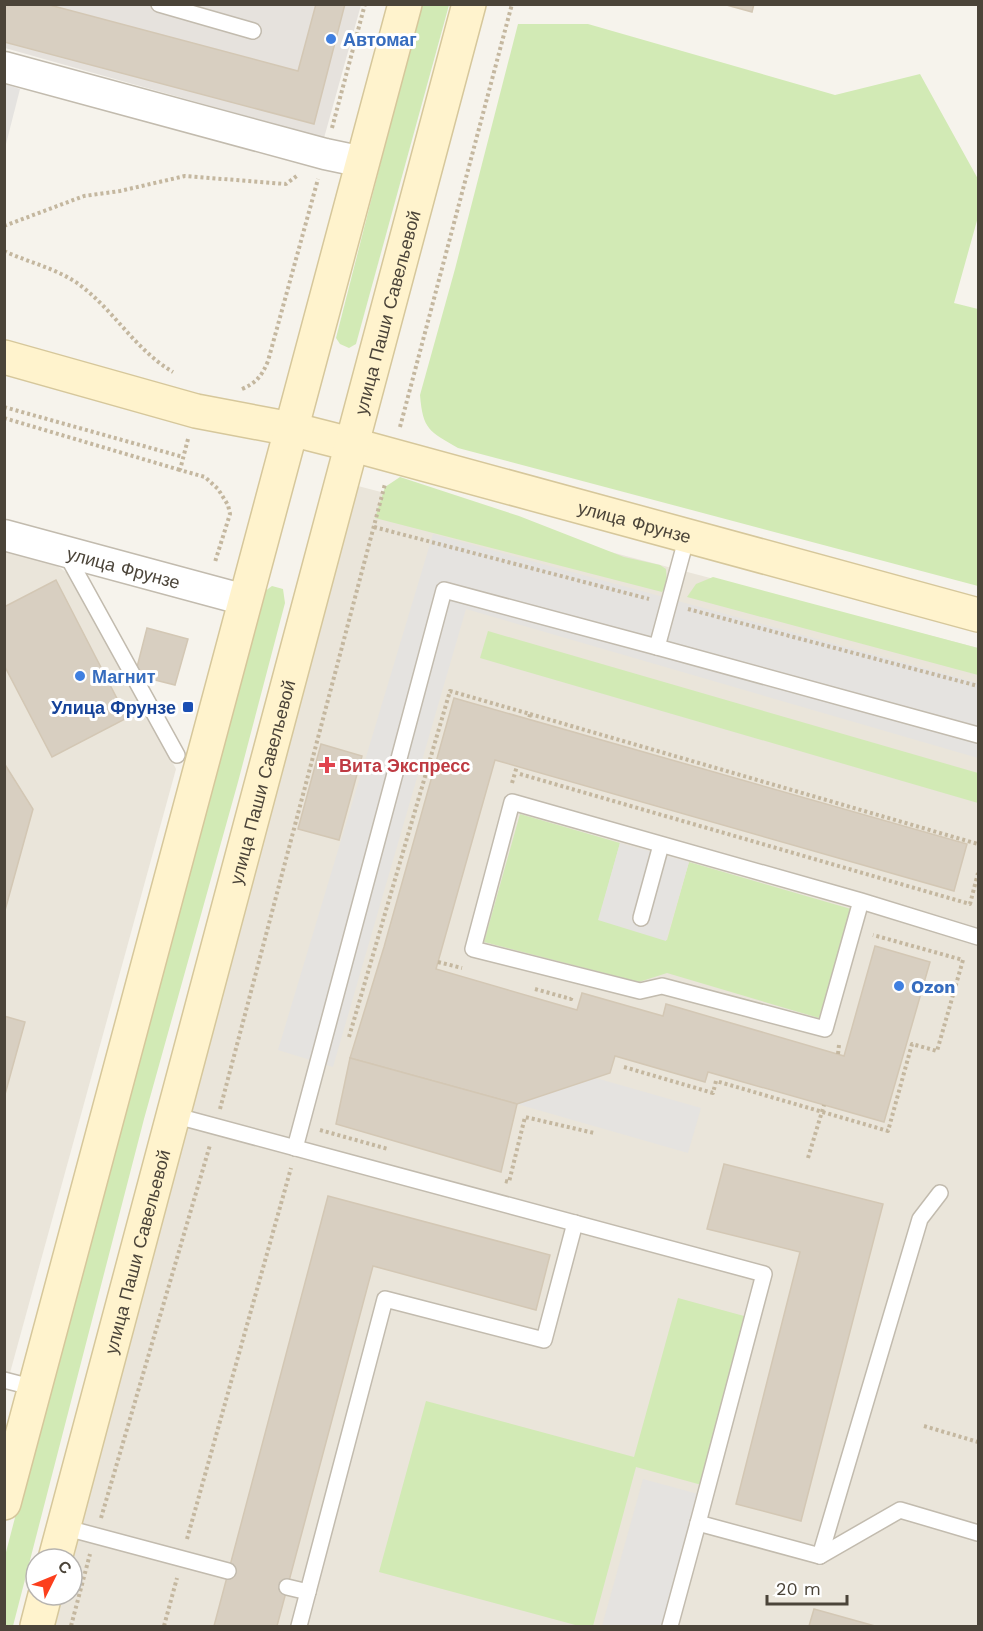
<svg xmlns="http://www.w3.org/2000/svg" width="983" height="1631" font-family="'Work Sans',sans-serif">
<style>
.residential{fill:#eae5da}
.industrial{fill:#e6e2dd}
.green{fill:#d2eab5}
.parking{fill:#e5e3e0}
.building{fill:#d8cfc1;stroke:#d3c7b4;stroke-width:1.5}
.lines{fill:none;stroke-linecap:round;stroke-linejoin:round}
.lane-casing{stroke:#c2bbae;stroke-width:18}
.street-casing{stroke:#c2bbae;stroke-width:33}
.secondary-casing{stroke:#d6c79b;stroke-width:36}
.path{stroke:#c4b79f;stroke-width:4;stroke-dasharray:3 3;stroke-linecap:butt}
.lane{stroke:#fff;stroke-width:15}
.street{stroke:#fff;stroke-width:30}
.secondary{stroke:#fff3cd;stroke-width:33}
.shop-dot{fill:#3f7fe0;stroke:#fff;stroke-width:2}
.transit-dot{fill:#1a4fb4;stroke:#fff;stroke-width:2}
.health-dot{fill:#e0444e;stroke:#fff;stroke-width:2}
.labels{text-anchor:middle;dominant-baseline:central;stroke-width:6;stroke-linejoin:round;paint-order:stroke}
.shop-label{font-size:18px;font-weight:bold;fill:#366cbe;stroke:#fff;text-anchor:start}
.street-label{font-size:18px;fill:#4b4439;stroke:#fff}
.transit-label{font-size:18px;font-weight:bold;fill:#164399;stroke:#fff;text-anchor:end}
.health-label{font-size:18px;font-weight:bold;fill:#be3a42;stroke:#fff;text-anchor:start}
</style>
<rect width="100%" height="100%" fill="#f6f3ec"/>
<!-- residential -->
<g class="residential">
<polygon points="358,486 978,648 978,1626 53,1626 61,1595 72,1595 71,1559"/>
<polygon points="5,549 50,561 76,579 176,769 5,1391"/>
</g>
<!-- industrial -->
<polygon class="industrial" points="4,5 361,5 324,138 5,48"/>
<!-- green -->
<g class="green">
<polygon points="421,5 449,5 356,344 349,348 340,344 336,338"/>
<path d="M518,24H588L835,95L920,74L978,179V217L954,303L978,309V586L458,448C429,431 423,430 420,395L455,269Z"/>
<polygon points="400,477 519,516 624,557 660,565 666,569 667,585 662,592 375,518 385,487"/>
<polygon points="713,577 978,648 978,675 687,597 696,584"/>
<polygon points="272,586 283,589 285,603 238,782 144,1119 13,1626 5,1626 5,1556 120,1115 261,594"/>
<polygon points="488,631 978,773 978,803 480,658"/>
<polygon points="520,814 620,843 599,919 667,940 689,862 851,909 819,1018 667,973 639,982 484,942"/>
<polygon points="678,1298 755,1319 709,1487 636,1467 593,1626 579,1626 379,1572 426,1401 634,1457"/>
</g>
<!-- parking -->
<g class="parking">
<polygon points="5,84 20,89 5,148 4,85"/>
<polygon points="433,534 978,683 978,758 466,609 333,1067 278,1050"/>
<polygon points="620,843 689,862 666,941 598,920"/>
<polygon points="529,1059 701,1108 688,1153 517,1104"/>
<polygon points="643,1479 713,1498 678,1626 602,1626"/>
</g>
<!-- building -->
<g class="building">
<polygon points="4,4 46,4 298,71 316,4 345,4 314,124 4,42"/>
<polygon points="723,4 754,4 752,12"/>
<polygon points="56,580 127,718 52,757 4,665 4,607"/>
<polygon points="147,628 188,639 175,685 135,675"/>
<polygon points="454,698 967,844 954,891 495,760 436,969 577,1010 582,993 663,1016 666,1004 844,1056 875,946 930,962 884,1122 708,1072 705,1082 615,1056 610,1073 517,1104 350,1058 384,947"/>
<polygon points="321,744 362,756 339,840 298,829"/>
<polygon points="4,763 33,809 4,914"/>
<polygon points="4,1016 25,1022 4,1098"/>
<polygon points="350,1058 517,1104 501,1172 336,1124"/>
<polygon points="724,1164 883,1204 801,1521 736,1504 800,1252 707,1229"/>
<polygon points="328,1196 550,1255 536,1310 373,1266 277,1626 214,1626"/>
<polygon points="814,1609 875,1626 809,1626"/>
</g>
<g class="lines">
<!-- lane casing -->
<g class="lane-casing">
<g id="lane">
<polyline points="159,4 253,31"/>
<polyline points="65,552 177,755"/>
<polyline points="657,647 978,735"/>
<polyline points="861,901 825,1029 662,986 640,991 473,949 512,802 861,901 978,937"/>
<polyline points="641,918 661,845"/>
<polyline points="173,1115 764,1274 698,1523"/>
<polyline points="295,1148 444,590 657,647 687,536"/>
<polyline points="4,1380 35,1388"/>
<polyline points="63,1527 228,1571"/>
<polyline points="820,1556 920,1219 940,1193"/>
<polyline points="287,1587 308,1592"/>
<polyline points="299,1626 385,1299 544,1340 575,1223"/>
<polyline points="670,1626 698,1523 820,1556 900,1510 978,1533"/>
</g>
</g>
<!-- street casing -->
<g class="street-casing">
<g id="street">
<polyline points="4,67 325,154 363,162"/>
<path id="s1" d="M4,535L245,600"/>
</g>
</g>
<!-- secondary casing -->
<g class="secondary-casing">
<g id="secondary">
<path id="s2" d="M4,357L196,411L291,429L350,444L978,615"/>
<polyline points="4,1503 405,4"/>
<path id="s3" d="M55,1559L469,4"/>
<polyline points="37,1626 45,1595"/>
</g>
</g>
<!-- path -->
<g class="path">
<polyline points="332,128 365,4"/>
<polyline points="4,226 84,196 120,191 185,176 286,184 298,175"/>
<path d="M4,251C32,264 61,269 85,289C116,314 137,351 173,372"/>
<path d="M242,389C256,383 262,376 268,361L318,179"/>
<polyline points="4,407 183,457"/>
<polyline points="4,418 180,470"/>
<polyline points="400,427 512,4"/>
<polyline points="188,439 180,470 205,477 218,489 228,505 230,514 215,562"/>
<polyline points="374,527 649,599"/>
<polyline points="688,609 978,686"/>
<polyline points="530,714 978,844"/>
<polyline points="520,774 970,904 978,873"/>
<polyline points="512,783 517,766"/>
<polyline points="438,962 462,968"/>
<polyline points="535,989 571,999 572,995"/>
<polyline points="349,1037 450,691 530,714 529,719"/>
<polyline points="838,1054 839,1045"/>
<polyline points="624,1067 713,1093 716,1081 888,1131 912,1044 937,1051 963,960 873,935"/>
<polyline points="220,1109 385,484"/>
<polyline points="320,1130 388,1149"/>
<polyline points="808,1158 824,1105"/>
<polyline points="505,1181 509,1182 525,1117 594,1133"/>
<polyline points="924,1426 978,1442"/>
<polyline points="101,1518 210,1145"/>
<polyline points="187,1539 291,1168"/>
<polyline points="71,1626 90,1554"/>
<polyline points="164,1626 177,1578"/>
</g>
<!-- lane -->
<use href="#lane" class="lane"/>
<!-- street -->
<use href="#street" class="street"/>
<!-- secondary -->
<use href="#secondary" class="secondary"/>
</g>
<!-- markers -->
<g class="shop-dot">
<circle cx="331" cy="39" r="6"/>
<circle cx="80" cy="676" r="6"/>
<circle cx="899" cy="986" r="6"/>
</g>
<rect class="transit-dot" x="182" y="701" width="12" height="12" rx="3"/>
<path class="health-dot" d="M324 756h6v6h6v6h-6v6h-6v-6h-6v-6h6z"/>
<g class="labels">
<!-- shop labels -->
<g class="shop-label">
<text x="343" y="39">Автомаг</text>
<text x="92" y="676">Магнит</text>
<text x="911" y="986">Ozon</text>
</g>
<!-- street labels -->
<g class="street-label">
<text stroke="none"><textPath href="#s3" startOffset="1290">улица Паши Савельевой</textPath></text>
<text stroke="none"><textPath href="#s2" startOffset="652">улица Фрунзе</textPath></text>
<text stroke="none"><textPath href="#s1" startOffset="124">улица Фрунзе</textPath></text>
<text stroke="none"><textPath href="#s3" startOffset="804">улица Паши Савельевой</textPath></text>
<text stroke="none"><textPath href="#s3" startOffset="318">улица Паши Савельевой</textPath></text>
</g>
<!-- transit labels -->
<g class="transit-label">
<text x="176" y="707">Улица Фрунзе</text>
</g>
<!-- health labels -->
<g class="health-label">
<text x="339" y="765">Вита Экспресс</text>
</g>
</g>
<!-- border -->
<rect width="983" height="1631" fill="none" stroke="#4b4439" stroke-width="12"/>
<!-- north arrow -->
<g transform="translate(54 1577) rotate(47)"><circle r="28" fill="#ffffff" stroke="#b7b4b0" stroke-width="1.5"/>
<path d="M0-4.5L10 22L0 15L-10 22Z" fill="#fc3f1d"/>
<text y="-9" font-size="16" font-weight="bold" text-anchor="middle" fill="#4b4439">С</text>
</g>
<!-- scale -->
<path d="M767 1595v9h80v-9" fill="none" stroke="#4b4439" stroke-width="3"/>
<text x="776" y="1595" font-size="18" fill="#4b4439" stroke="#ffffff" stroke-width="4.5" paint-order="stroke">20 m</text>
</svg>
